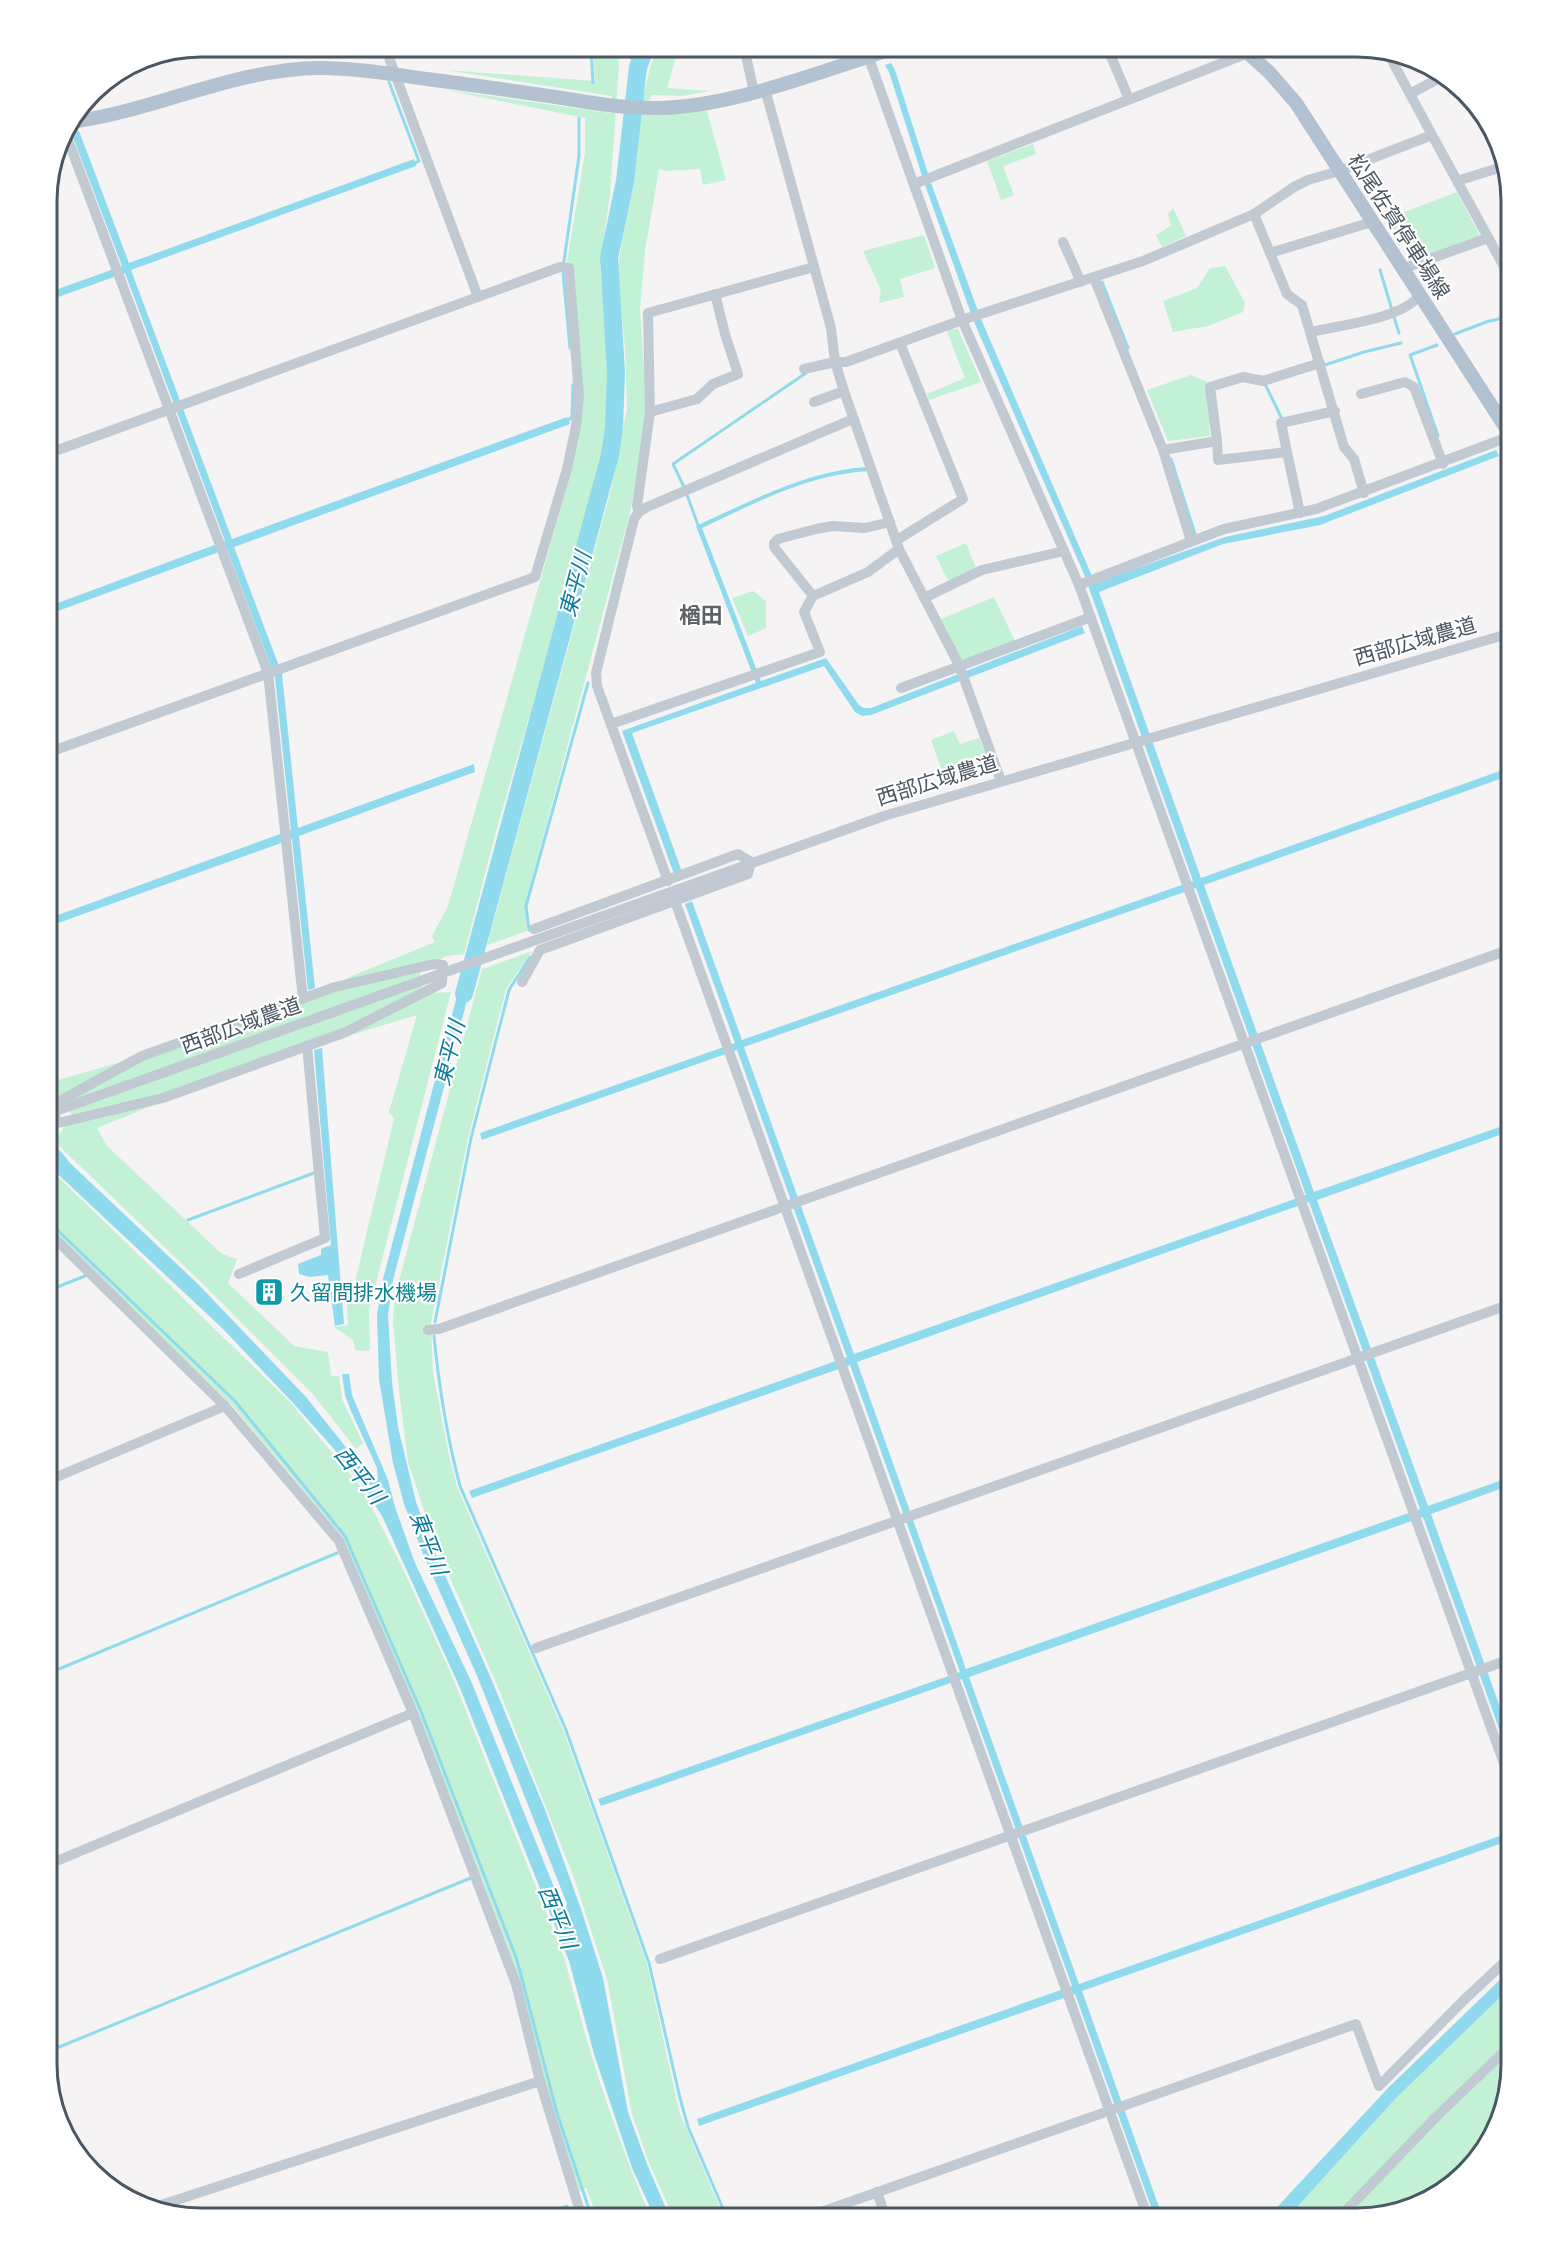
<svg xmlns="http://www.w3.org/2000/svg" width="1558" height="2265" font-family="Inter,'Noto Sans JP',sans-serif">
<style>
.green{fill:#c3f1d5}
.water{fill:#90daee;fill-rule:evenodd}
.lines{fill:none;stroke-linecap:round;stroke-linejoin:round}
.stream{stroke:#90daee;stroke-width:3}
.river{stroke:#90daee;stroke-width:18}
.minor{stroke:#c1cad2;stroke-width:10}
.major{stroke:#b3c2d1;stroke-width:14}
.labels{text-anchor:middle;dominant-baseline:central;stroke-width:4.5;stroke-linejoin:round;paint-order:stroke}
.street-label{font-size:21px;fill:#4a5661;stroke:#fff}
.culture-label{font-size:21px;fill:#0d838f;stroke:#fff;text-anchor:start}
.water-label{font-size:22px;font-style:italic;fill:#0c7c9b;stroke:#fff}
.neighbourhood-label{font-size:22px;font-weight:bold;fill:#5f6368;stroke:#fff}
.rim{fill:none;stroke:#4a5661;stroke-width:3}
</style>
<rect width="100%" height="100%" fill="#f5f3f3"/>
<!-- green -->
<g class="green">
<polygon points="593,47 617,47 619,65 610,194 600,265 609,392 604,444 594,494 497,828 464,954 446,956 420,972 422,987 434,993 451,992 369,1310 370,1351 355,1350 353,1340 334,1327 348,1325 346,1290 353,1290 394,1119 389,1112 417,1015 354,1034 347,1027 97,1128 107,1146 222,1254 237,1259 228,1283 294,1346 328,1352 331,1376 339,1376 342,1399 363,1443 356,1449 312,1393 200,1281 54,1141 65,1126 76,1121 59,1094 47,1099 47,1075 51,1082 128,1060 339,991 347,978 435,942 432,936 448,906 573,465 583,398 574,268 567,262 585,153 585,118 441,89 610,113 612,96 445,70 595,81"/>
<polygon points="660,47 679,47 667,88 709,91 684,96 651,95 646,115 707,111 726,180 703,185 700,169 666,171 659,169 645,251 640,309 647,409 631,508 525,905 527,931 487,945 612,486 627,409 625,348 617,272 634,170 638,118 651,64"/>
<polygon points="1033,144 1036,154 1003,166 1014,195 1001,200 987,161"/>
<polygon points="1457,192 1481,238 1413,262 1407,246 1386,219"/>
<polygon points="1173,208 1186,236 1162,247 1156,235 1171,226 1168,214"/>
<polygon points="924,235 935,268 900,279 904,297 879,303 881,290 863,251"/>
<polygon points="1225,266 1245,303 1243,312 1208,326 1173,332 1163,301 1197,288 1210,268"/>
<polygon points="946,329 958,329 981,382 929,400 927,394 965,378"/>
<polygon points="1191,375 1207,382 1210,436 1168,441 1147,390"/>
<polygon points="966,543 976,568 949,583 936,556"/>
<polygon points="753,591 766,601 766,628 748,636 732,598"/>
<polygon points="994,597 1015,641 960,662 939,620"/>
<polygon points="954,731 960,744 979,738 987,756 943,773 931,740"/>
<polygon points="532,951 506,989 468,1138 431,1323 433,1372 448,1451 457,1487 564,1732 647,1964 679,2111 724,2218 674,2218 649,2163 632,2114 607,1979 573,1875 497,1685 436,1546 408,1462 399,1390 393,1321 395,1296 482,969"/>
<path d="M47,1166L289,1401L363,1490L402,1567L450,1671L565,1960C587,2047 615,2135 651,2218H598L586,2188L576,2194L543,2080L520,1983L343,1538L232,1405L47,1227Z"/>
<polygon points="1511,1987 1511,2064 1491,2141 1434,2198 1357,2218 1287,2218 1396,2098"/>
</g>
<!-- water -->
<g class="water">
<path d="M891,63L895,70L931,183L981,319L1095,583L1225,537L1324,516L1496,450L1499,456L1320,525L1223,544L1099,592L1201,878L1511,767V775L1204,885L1314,1192L1511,1123V1131L1317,1200L1428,1506L1511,1477V1485L1431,1514L1511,1738V1762L1423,1517L969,1677L1079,1984L1511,1832V1840L1082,1991L1163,2218H1155L1075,1994L699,2126L697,2119L1072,1986L962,1679L601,1806L598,1799L960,1672L850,1365L472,1498L469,1491L847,1357L737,1050L482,1140L480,1133L735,1043L685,904L692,901L742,1040L1193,881L1084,574L974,322L925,185L889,72L885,65ZM1196,888L1306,1195L854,1354L744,1047ZM1309,1202L1420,1509L966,1669L857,1362Z"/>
<polygon points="79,131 129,263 414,159 416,166 131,270 232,539 567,417 570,424 234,547 282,674 298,828 474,764 475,772 299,836 315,988 308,990 292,839 47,927 47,919 291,830 275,677 227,549 47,615 47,607 225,541 125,273 47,301 47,293 122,266 71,132"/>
<path d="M867,467L869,471C809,474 755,503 702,528L761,681L826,658L859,705L864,708H871L1082,626L1085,633L871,715L862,716L855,712L824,666L632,733L682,872L674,874L622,731L756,683L696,526C751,501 806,471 867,467Z"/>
<polygon points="475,970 393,1280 388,1315 392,1382 398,1427 416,1502 436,1555 490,1676 546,1812 581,1909 603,1978 628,2112 647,2164 670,2218 655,2218 632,2168 594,2054 569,1961 460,1688 383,1518 366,1490 334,1449 294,1404 223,1329 47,1164 47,1135 71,1164 198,1284 306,1397 368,1475 376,1481 378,1479 377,1468 351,1411 345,1395 342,1374 349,1374 352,1395 388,1480 395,1507 415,1563 471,1681 562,1907 565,1908 567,1904 478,1678 423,1554 404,1504 393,1463 379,1379 377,1315 383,1279 463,973"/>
<polygon points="322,1048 344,1324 335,1326 328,1275 310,1277 299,1274 298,1264 321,1255 321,1249 331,1245 314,1050"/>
<polygon points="1511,1969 1511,1987 1396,2098 1287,2218 1267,2218 1388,2088"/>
</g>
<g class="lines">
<!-- stream -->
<g class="stream">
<polyline points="591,47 593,83"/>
<polyline points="631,58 634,47"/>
<polyline points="389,82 419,161 415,163"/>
<polyline points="564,261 579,156 579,118"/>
<polyline points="1380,270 1392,310"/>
<polyline points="563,272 570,348"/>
<polyline points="1102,282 1128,348"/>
<polyline points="1394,317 1399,333"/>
<polyline points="1455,334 1486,322 1511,316"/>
<polyline points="1437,345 1410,355 1438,436"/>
<polyline points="1322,366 1364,352 1401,343"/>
<polyline points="1267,383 1265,384 1282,419"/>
<polyline points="567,421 572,417 573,385"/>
<polyline points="1171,459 1195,534"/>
<polyline points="684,487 673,464 806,373"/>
<polyline points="687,495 698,525"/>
<polyline points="529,930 526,906 588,683"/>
<polyline points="47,1220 235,1401 345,1536 420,1709 517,1960 557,2113 592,2218"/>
<polyline points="188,1220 314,1173"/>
<polyline points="47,1291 85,1276"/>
<polyline points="435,1322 471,1138 509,990 530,957"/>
<path d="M434,1336C439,1387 447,1437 460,1486L566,1730L649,1963L680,2098L688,2127L727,2218"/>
<polyline points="47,1674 337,1553"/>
<polyline points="47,2052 473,1877"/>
<polyline points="537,2218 567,2206"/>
</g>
<!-- river -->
<polyline class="river" points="464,994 610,455 614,428 616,372 609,258 625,181 638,67 646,47"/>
<!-- minor -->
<g class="minor">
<polyline points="385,47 478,297"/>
<polyline points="744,47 754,92"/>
<polyline points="865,47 962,320 1143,261 1254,214 1294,187 1308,180 1339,171 1432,135 1389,55"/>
<polyline points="1107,47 1129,99"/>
<polyline points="765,89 831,328 835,362 844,391 899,549 959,665 1001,781"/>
<polyline points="1410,94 1445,75"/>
<polyline points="1463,94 1471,107 1474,106"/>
<polyline points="65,132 268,673 303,999"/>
<polyline points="1432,135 1507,272 1511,285"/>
<polyline points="1457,181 1502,167"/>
<polyline points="914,184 1248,53"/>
<polyline points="1254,214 1287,294 1302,305 1344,447 1354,459 1364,493"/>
<polyline points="1063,242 1081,282"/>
<polyline points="1270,253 1372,222"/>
<polyline points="1402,269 1488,238"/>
<polyline points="1094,278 1163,450 1191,541"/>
<path d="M1311,332C1340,325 1401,319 1419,296"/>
<polyline points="804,369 835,362 846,362 962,320 1079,585 1511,1783"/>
<polyline points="1361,394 1405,382 1414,387 1443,464"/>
<polyline points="814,402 844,391"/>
<polyline points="650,412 697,399 713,384 738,374 725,334 715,294"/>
<polyline points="1217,441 1218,460 1287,452 1300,513"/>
<polyline points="1163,450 1217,441 1210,387 1243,377 1263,381 1320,363"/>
<polyline points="1287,452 1281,423 1335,411"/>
<polyline points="639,512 637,506 650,412 648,313 814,267"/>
<polyline points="897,540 963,499 900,343"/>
<polyline points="1079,585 1224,529 1316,509 1511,436"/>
<polyline points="813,596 868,572 899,549"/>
<polyline points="924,598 982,570 1064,551"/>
<polyline points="901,688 1091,617"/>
<polyline points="611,724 820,652 804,612 813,596 774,547 774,543 778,539 816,529 833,526 865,528 890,522"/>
<polyline points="47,753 535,577 567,469 576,426 579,396 569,268 560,267 47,454"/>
<polyline points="668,881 597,686 596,673 634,519 639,512 647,507 853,419"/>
<polyline points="675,901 1148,2218"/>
<polyline points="534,929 738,854 751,862"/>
<polygon points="434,964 443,965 442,983 346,1032 163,1098 58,1123 53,1112 56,1103 142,1056 335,987"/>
<polyline points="522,982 540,950 748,874 751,862"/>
<polyline points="47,1114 884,816 1511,633"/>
<polyline points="47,1231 225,1406 339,1541 413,1713"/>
<polyline points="239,1274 325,1238 307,1046"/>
<polyline points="428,1330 439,1329 1511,949"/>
<polyline points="47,1481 225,1406"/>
<polyline points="536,1648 1511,1304"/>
<polyline points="47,1865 413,1713 516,1984 540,2081 582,2218"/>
<polyline points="660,1959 1511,1659"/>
<polyline points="877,2192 886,2218"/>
<polyline points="155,2207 540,2081"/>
<polyline points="804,2218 1356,2024 1379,2086 1465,1999 1511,1956"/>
<polyline points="1339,2218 1436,2117 1511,2045"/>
</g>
<!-- major -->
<g class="major">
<polyline points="1241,47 1269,72 1296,103 1511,436"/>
<path d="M71,122C155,111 233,69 319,68C355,68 391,74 427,79C472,85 517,91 562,98C592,103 622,108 652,108C729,109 824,70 898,47"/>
</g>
</g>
<!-- icons -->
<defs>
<g id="building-square" transform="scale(1.5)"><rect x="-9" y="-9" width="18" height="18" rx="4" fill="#0f9aa8" stroke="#fff"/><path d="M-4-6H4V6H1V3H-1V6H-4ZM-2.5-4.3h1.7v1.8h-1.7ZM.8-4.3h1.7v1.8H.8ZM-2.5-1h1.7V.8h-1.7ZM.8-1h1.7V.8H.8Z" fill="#fff"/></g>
</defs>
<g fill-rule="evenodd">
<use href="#building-square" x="269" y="1292"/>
</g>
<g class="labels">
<!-- street labels -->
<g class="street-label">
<text transform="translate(1399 226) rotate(57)">松尾佐賀停車場線</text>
<text transform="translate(1415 641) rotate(-16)">西部広域農道</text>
<text transform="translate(937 780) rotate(-17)">西部広域農道</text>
<text transform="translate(241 1025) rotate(-20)">西部広域農道</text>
</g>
<!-- culture labels -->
<g class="culture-label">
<text x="290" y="1292">久留間排水機場</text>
</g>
<!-- water labels -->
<g class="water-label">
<text transform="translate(575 584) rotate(-75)">東平川</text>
<text transform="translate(449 1053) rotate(-76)">東平川</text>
<text transform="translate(360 1475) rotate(52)">西平川</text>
<text transform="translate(429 1543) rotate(69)">東平川</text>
<text transform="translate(558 1917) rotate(68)">西平川</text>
</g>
<!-- neighbourhood labels -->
<g class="neighbourhood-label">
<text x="701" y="615">楢田</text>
</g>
</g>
<!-- crop -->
<path d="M0 0H1558V2265H0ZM201 57H1357A144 144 0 0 1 1501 201V2064A144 144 0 0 1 1357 2208H201A144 144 0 0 1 57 2064V201A144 144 0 0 1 201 57Z" fill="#fff" fill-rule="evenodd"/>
<path class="rim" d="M201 57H1357A144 144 0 0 1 1501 201V2064A144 144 0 0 1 1357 2208H201A144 144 0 0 1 57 2064V201A144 144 0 0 1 201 57Z"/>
</svg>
